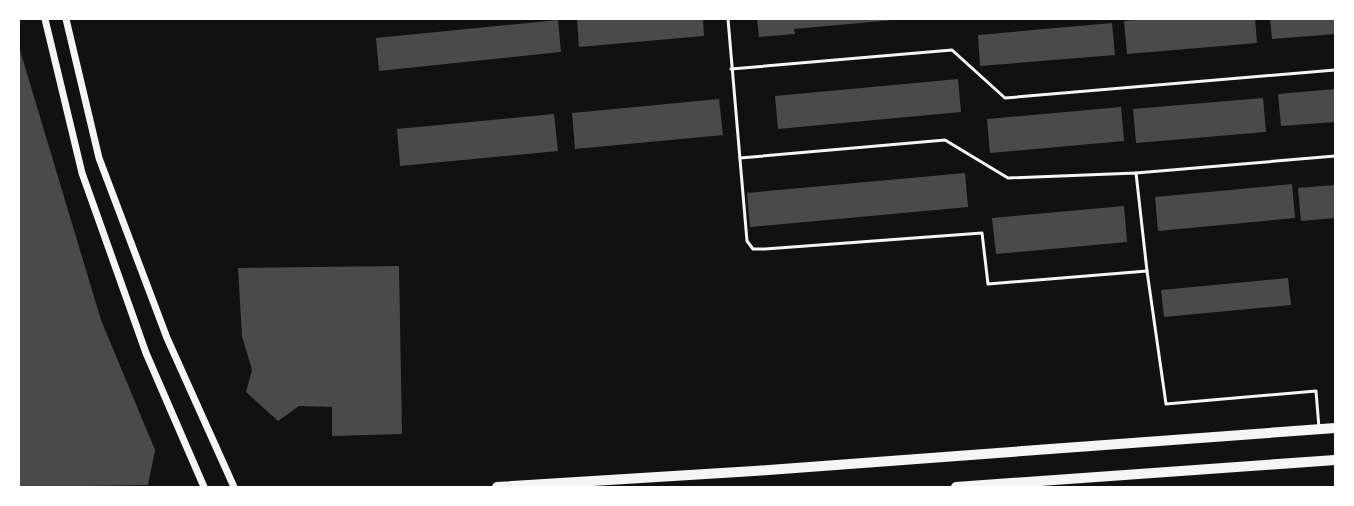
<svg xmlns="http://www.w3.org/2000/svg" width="1354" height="506" font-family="'DejaVu Sans',sans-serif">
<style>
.building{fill:#4a4a4a}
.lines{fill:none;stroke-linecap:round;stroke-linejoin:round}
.service{stroke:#f5f5f5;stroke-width:3}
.tertiary{stroke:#f5f5f5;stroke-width:7}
.primary{stroke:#f5f5f5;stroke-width:10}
</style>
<rect width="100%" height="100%" fill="#111"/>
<!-- building -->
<g class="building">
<polygon points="577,19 703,19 704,36 579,47"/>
<polygon points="757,19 893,19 893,20 794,29 795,34 759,37"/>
<polygon points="1146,19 1255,19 1257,43 1127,54 1124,21"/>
<polygon points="1270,19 1335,19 1335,34 1272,39"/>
<polygon points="558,20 561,52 379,71 376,38"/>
<polygon points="1112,23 1115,55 980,66 978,35"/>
<polygon points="19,47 101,320 155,450 148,485 19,487"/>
<polygon points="958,79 961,112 778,129 775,96"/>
<polygon points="1335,89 1335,122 1281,126 1278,94"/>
<polygon points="1263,98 1266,132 1136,143 1133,109"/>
<polygon points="719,99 723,135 575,149 572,113"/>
<polygon points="1121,107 1124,141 990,153 987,119"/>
<polygon points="554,114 558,151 400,166 397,129"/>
<polygon points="965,173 968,207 750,227 747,193"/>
<polygon points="1292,184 1295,218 1158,231 1155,197"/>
<polygon points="1335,185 1335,218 1301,221 1298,188"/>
<polygon points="1124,206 1127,242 996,254 992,218"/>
<polygon points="399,266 402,434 332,436 332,407 299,406 278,421 246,392 252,370 242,336 238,268"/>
<polygon points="1288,278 1291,305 1164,317 1161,290"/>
</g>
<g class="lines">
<!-- service -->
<g class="service">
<polyline points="728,19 747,241 753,249 765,249 982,233 988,284 1147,271 1166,404 1316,391 1319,428"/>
<polyline points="731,69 952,50 1005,98 1335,70"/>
<polyline points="740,158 945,140 1008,178 1136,173 1147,271"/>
<polyline points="1136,173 1335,156"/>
</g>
<!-- tertiary -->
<g class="tertiary">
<polyline points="45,19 82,173 146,353 204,487"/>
<polyline points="66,19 99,158 167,338 234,487"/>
</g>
<!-- primary -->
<g class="primary">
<polyline points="497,487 754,471 1335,428"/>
<polyline points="956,487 1335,460"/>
</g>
</g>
<!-- border -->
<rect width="1354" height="506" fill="none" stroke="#ffffff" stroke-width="40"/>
</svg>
